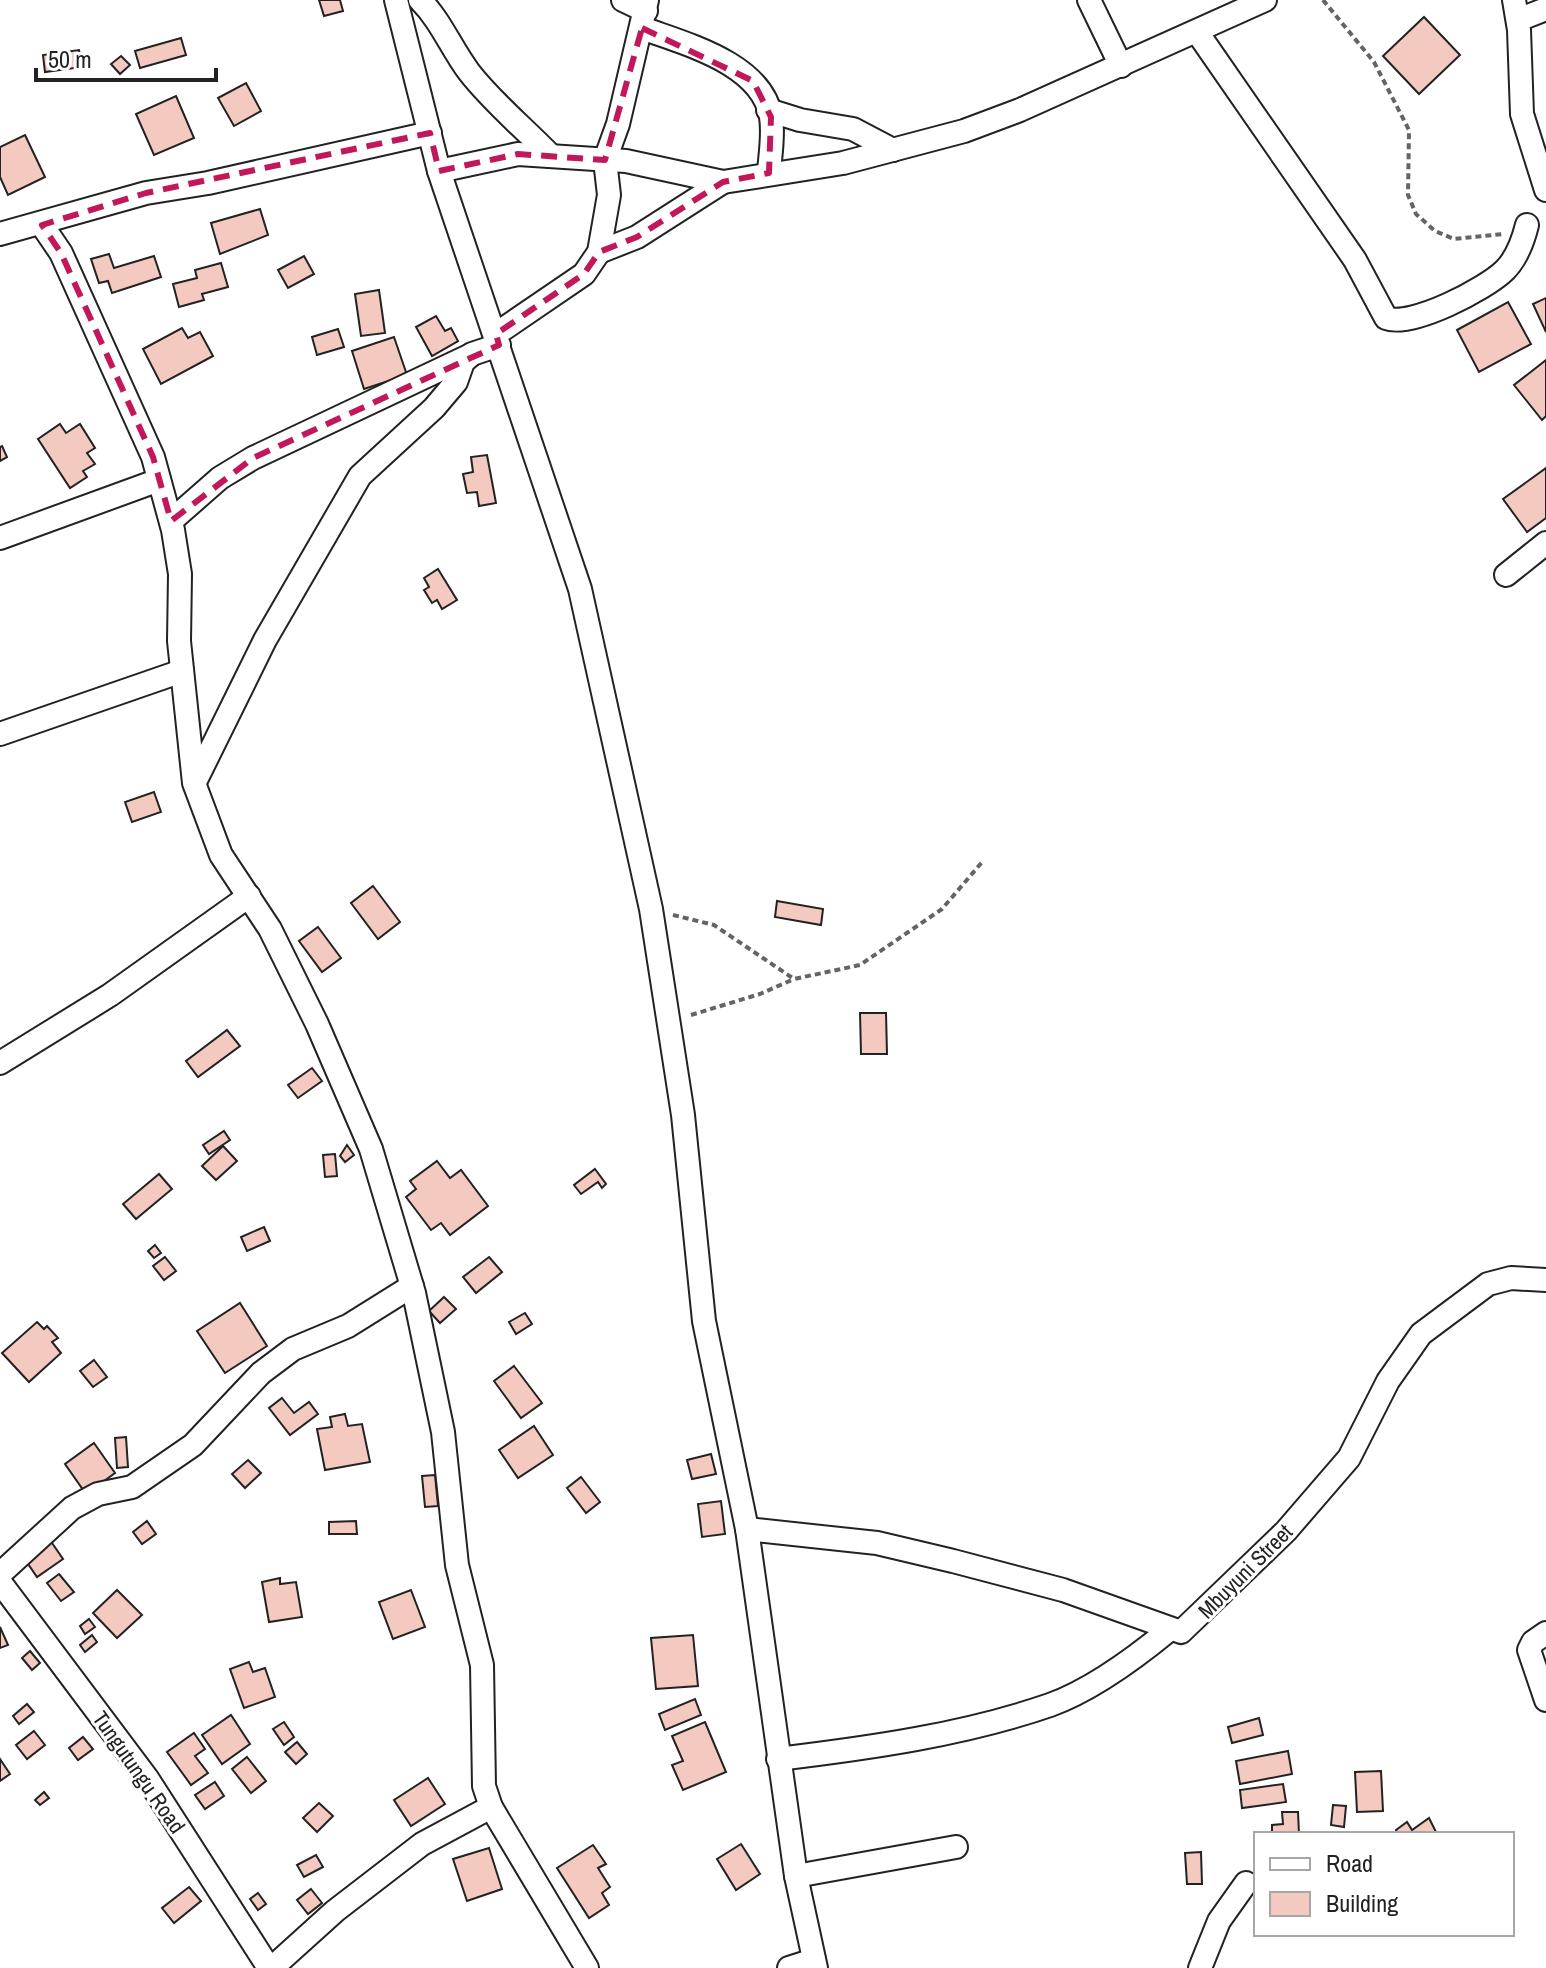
<svg xmlns="http://www.w3.org/2000/svg" width="1546" height="1968" font-family="'Archivo Narrow',sans-serif">
<style>
.building{fill:#f3c9c0;stroke:#222;stroke-width:2}
.lines{fill:none;stroke-linecap:round;stroke-linejoin:round}
.minor-casing{stroke:#222;stroke-width:26}
.path{stroke:#646464;stroke-width:4;stroke-dasharray:6 4;stroke-linecap:butt}
.minor{stroke:#fff;stroke-width:22}
.marked{fill:none;stroke:#c2185b;stroke-width:6;stroke-dasharray:16 10;stroke-linejoin:round}
.labels{text-anchor:middle;dominant-baseline:central;stroke-width:6;stroke-linejoin:round;paint-order:stroke}
.street-label{font-size:22px;fill:#222;stroke:#fff}
</style>
<rect width="100%" height="100%" fill="#fff"/>
<!-- building -->
<g class="building">
<polygon points="319,0 340,0 343,11 324,16"/>
<polygon points="1424,17 1460,55 1419,94 1383,56"/>
<polygon points="181,38 186,55 140,68 135,51"/>
<polygon points="79,50 82,67 45,72 43,55"/>
<polygon points="121,56 130,65 120,74 111,64"/>
<polygon points="246,83 261,111 234,126 218,98"/>
<polygon points="176,96 194,138 154,155 136,114"/>
<polygon points="25,135 45,177 8,195 0,177 0,147"/>
<polygon points="260,209 268,235 220,254 211,223"/>
<polygon points="109,254 114,268 154,256 161,277 112,293 108,281 99,283 91,259"/>
<polygon points="304,256 314,274 288,288 278,270"/>
<polygon points="221,263 228,287 202,294 204,300 179,307 173,284 197,278 195,270"/>
<polygon points="379,290 385,333 361,336 355,294"/>
<polygon points="1546,298 1546,332 1533,304"/>
<polygon points="1508,302 1531,344 1479,372 1457,330"/>
<polygon points="436,316 445,331 451,328 458,341 432,356 416,327"/>
<polygon points="182,328 188,338 200,332 213,356 161,384 143,349"/>
<polygon points="338,329 344,347 317,355 312,337"/>
<polygon points="394,337 407,375 364,389 352,351"/>
<polygon points="1546,360 1546,416 1542,420 1514,385"/>
<polygon points="60,424 66,433 80,424 95,448 87,453 95,464 83,471 87,477 70,488 38,439"/>
<polygon points="2,446 7,457 0,461 0,447"/>
<polygon points="487,455 496,503 479,506 477,492 467,493 463,474 473,472 471,457"/>
<polygon points="1546,468 1546,518 1527,532 1503,499"/>
<polygon points="438,569 457,600 442,609 437,600 432,603 424,590 429,587 424,578"/>
<polygon points="154,792 161,812 132,822 125,802"/>
<polygon points="373,886 400,922 378,939 351,903"/>
<polygon points="777,901 823,909 821,925 775,917"/>
<polygon points="318,927 341,958 322,972 299,941"/>
<polygon points="860,1013 886,1013 887,1054 861,1054"/>
<polygon points="227,1030 240,1046 198,1077 186,1061"/>
<polygon points="312,1068 322,1081 298,1098 288,1085"/>
<polygon points="224,1131 230,1140 209,1154 203,1145"/>
<polygon points="347,1145 354,1155 345,1162 340,1156"/>
<polygon points="223,1146 237,1161 216,1180 202,1166"/>
<polygon points="335,1154 337,1176 325,1177 323,1155"/>
<polygon points="437,1161 450,1178 461,1170 488,1206 450,1235 441,1223 431,1230 406,1197 416,1189 410,1181"/>
<polygon points="595,1169 606,1184 602,1188 598,1182 581,1194 574,1185"/>
<polygon points="159,1174 172,1189 136,1219 123,1204"/>
<polygon points="264,1227 270,1241 247,1251 241,1237"/>
<polygon points="155,1245 161,1253 154,1258 148,1251"/>
<polygon points="165,1257 176,1271 164,1280 153,1266"/>
<polygon points="489,1257 502,1272 476,1293 463,1277"/>
<polygon points="444,1297 456,1309 440,1323 429,1311"/>
<polygon points="240,1303 267,1346 225,1373 197,1331"/>
<polygon points="525,1313 532,1324 516,1334 509,1322"/>
<polygon points="37,1322 44,1329 47,1326 58,1338 52,1342 61,1353 29,1382 2,1353"/>
<polygon points="94,1360 107,1377 93,1387 80,1371"/>
<polygon points="514,1366 542,1403 521,1418 494,1381"/>
<polygon points="282,1398 294,1413 309,1402 318,1414 290,1435 269,1408"/>
<polygon points="345,1414 348,1426 362,1424 370,1462 325,1470 317,1429 332,1427 330,1417"/>
<polygon points="534,1426 553,1455 518,1478 499,1450"/>
<polygon points="126,1437 128,1467 117,1468 115,1438"/>
<polygon points="94,1443 115,1473 86,1494 65,1464"/>
<polygon points="711,1454 716,1474 692,1479 687,1460"/>
<polygon points="248,1460 261,1473 245,1488 232,1474"/>
<polygon points="435,1475 438,1506 425,1507 422,1476"/>
<polygon points="581,1477 600,1502 586,1513 567,1488"/>
<polygon points="721,1501 725,1534 702,1537 698,1504"/>
<polygon points="147,1521 156,1534 142,1544 133,1532"/>
<polygon points="356,1521 357,1534 329,1534 329,1522"/>
<polygon points="50,1540 63,1559 37,1577 24,1558"/>
<polygon points="59,1574 74,1592 61,1601 47,1583"/>
<polygon points="280,1578 280,1584 296,1582 302,1617 269,1622 262,1582"/>
<polygon points="117,1590 142,1615 117,1638 93,1613"/>
<polygon points="411,1590 425,1627 393,1639 379,1602"/>
<polygon points="89,1619 95,1627 85,1634 80,1626"/>
<polygon points="0,1627 8,1645 0,1648"/>
<polygon points="92,1635 97,1642 85,1652 80,1645"/>
<polygon points="693,1635 698,1686 656,1689 651,1638"/>
<polygon points="30,1651 40,1663 32,1670 22,1658"/>
<polygon points="249,1662 253,1672 265,1668 275,1697 244,1708 230,1669"/>
<polygon points="695,1699 701,1715 665,1730 659,1714"/>
<polygon points="27,1704 34,1712 19,1724 13,1716"/>
<polygon points="231,1715 250,1744 222,1764 202,1735"/>
<polygon points="1259,1718 1263,1735 1232,1743 1228,1727"/>
<polygon points="284,1722 294,1737 284,1745 273,1729"/>
<polygon points="705,1722 726,1772 683,1790 672,1765 683,1761 672,1736"/>
<polygon points="34,1731 45,1745 27,1759 16,1745"/>
<polygon points="194,1733 205,1749 195,1756 208,1773 191,1785 167,1752"/>
<polygon points="83,1737 93,1749 78,1760 69,1748"/>
<polygon points="297,1742 307,1754 296,1764 285,1752"/>
<polygon points="1288,1751 1292,1774 1240,1784 1236,1761"/>
<polygon points="247,1757 266,1781 251,1793 232,1769"/>
<polygon points="0,1759 10,1774 0,1781"/>
<polygon points="1381,1771 1383,1811 1357,1812 1355,1772"/>
<polygon points="428,1778 445,1804 411,1826 394,1800"/>
<polygon points="215,1782 224,1796 205,1809 195,1795"/>
<polygon points="1283,1784 1286,1802 1242,1808 1240,1790"/>
<polygon points="44,1792 49,1798 40,1805 35,1800"/>
<polygon points="319,1803 333,1816 317,1832 303,1818"/>
<polygon points="1333,1805 1346,1806 1344,1827 1331,1825"/>
<polygon points="1282,1812 1298,1812 1299,1834 1272,1834 1272,1825 1283,1824"/>
<polygon points="1429,1818 1437,1834 1398,1834 1396,1830 1407,1822 1412,1830"/>
<polygon points="741,1844 760,1874 736,1890 717,1859"/>
<polygon points="593,1845 606,1864 598,1868 610,1887 602,1893 609,1905 589,1918 557,1868"/>
<polygon points="489,1848 502,1889 467,1901 453,1859"/>
<polygon points="1201,1852 1202,1884 1187,1884 1185,1853"/>
<polygon points="316,1855 323,1867 304,1877 297,1865"/>
<polygon points="189,1887 201,1901 174,1923 162,1908"/>
<polygon points="311,1889 322,1903 308,1914 297,1900"/>
<polygon points="258,1893 266,1904 258,1910 250,1899"/>
</g>
<g class="lines">
<!-- minor casing -->
<g class="minor-casing">
<g id="minor">
<polyline points="396,0 439,171 580,589 651,909 683,1115 704,1321 747,1529 796,1876 816,1968"/>
<path d="M420,0C441,21 451,48 469,72C493,103 524,128 551,156"/>
<polyline points="623,0 646,11"/>
<polyline points="1089,0 1121,66"/>
<polyline points="1514,0 1519,30 1522,114 1546,190"/>
<polyline points="1518,20 1546,9"/>
<path d="M642,28C685,44 762,63 771,117C774,135 770,155 769,173"/>
<path d="M1197,32L1355,260L1386,318C1411,328 1486,289 1505,270C1517,258 1523,241 1527,225"/>
<polyline points="768,110 800,120 853,129 893,150"/>
<polyline points="439,171 518,154 626,161 723,182 843,163 964,131 1020,110 1265,0"/>
<polyline points="42,225 61,253 153,457 173,530 180,574 179,641 194,783 221,855 270,929 317,1024 371,1149 414,1293 443,1432 457,1565 482,1665 484,1786 491,1807 587,1968"/>
<polyline points="0,234 146,193 208,183 430,133"/>
<polyline points="599,252 637,237 723,182"/>
<polyline points="496,334 584,274 599,252 609,195 605,160 618,124 647,0"/>
<polyline points="171,521 220,478 253,458 471,355"/>
<polyline points="0,538 159,480"/>
<polyline points="1506,575 1546,543"/>
<polyline points="0,734 182,671"/>
<polyline points="195,782 265,640 360,476 434,408 456,382 463,362 472,354 499,345"/>
<polyline points="0,1063 110,995 249,896"/>
<polyline points="747,1529 877,1543 953,1561 1063,1590 1181,1632 1286,1531 1349,1458 1388,1381 1421,1334 1488,1284 1511,1278 1546,1280"/>
<polyline points="0,1574 72,1508 98,1494 132,1487 193,1445 261,1373 293,1349 348,1326 412,1286"/>
<polyline points="0,1582 147,1778 269,1968"/>
<polyline points="1546,1633 1533,1642 1529,1650 1546,1700"/>
<path d="M778,1759C869,1748 963,1735 1050,1705C1092,1690 1135,1658 1169,1630"/>
<polyline points="796,1876 956,1847"/>
<polyline points="272,1968 335,1911 422,1844 491,1807"/>
<polyline points="789,1968 814,1960"/>
<polyline points="1200,1968 1219,1921 1246,1883"/>
</g>
</g>
<!-- path -->
<g class="path">
<polyline points="1323,0 1374,62 1409,130 1408,195 1416,214 1435,231 1454,239 1503,234"/>
<polyline points="673,915 714,925 794,979 860,965 942,909 983,861"/>
<polyline points="691,1015 760,994 794,979"/>
</g>
<!-- minor -->
<use href="#minor" class="minor"/>
</g>
<!-- marked area -->
<path class="marked" d="M642,28L753,81L771,117L769,173L723,182L637,237L599,252L584,274L496,334L499,345L253,458L171,521L153,457L61,253L42,225L146,193L430,133L439,171L518,154L605,160Z"/>
<g class="labels">
<!-- street labels -->
<g class="street-label">
<text transform="translate(1245 1571) rotate(-45)">Mbuyuni Street</text>
<text transform="translate(139 1772) rotate(55)">Tungutungu Road</text>
</g>
</g>
<!-- legend -->
<rect x="1254" y="1832" width="260" height="104" fill="#ffffff" stroke="#a7a7a7" stroke-width="2"/>
<rect x="1270" y="1858" width="40" height="12" fill="#ffffff" stroke="#a7a7a7" stroke-width="2"/>
<text x="1326" y="1872" font-size="24" fill="#222222">Road</text>
<rect x="1270" y="1892" width="40" height="24" fill="#f3c9c0" stroke="#a7a7a7" stroke-width="2"/>
<text x="1326" y="1912" font-size="24" fill="#222222">Building</text>
<!-- scale -->
<path d="M36 68v12h180v-12" fill="none" stroke="#222222" stroke-width="4"/>
<text x="48" y="68" font-size="24" fill="#222222" stroke="#ffffff" stroke-width="6" paint-order="stroke">50 m</text>
</svg>
